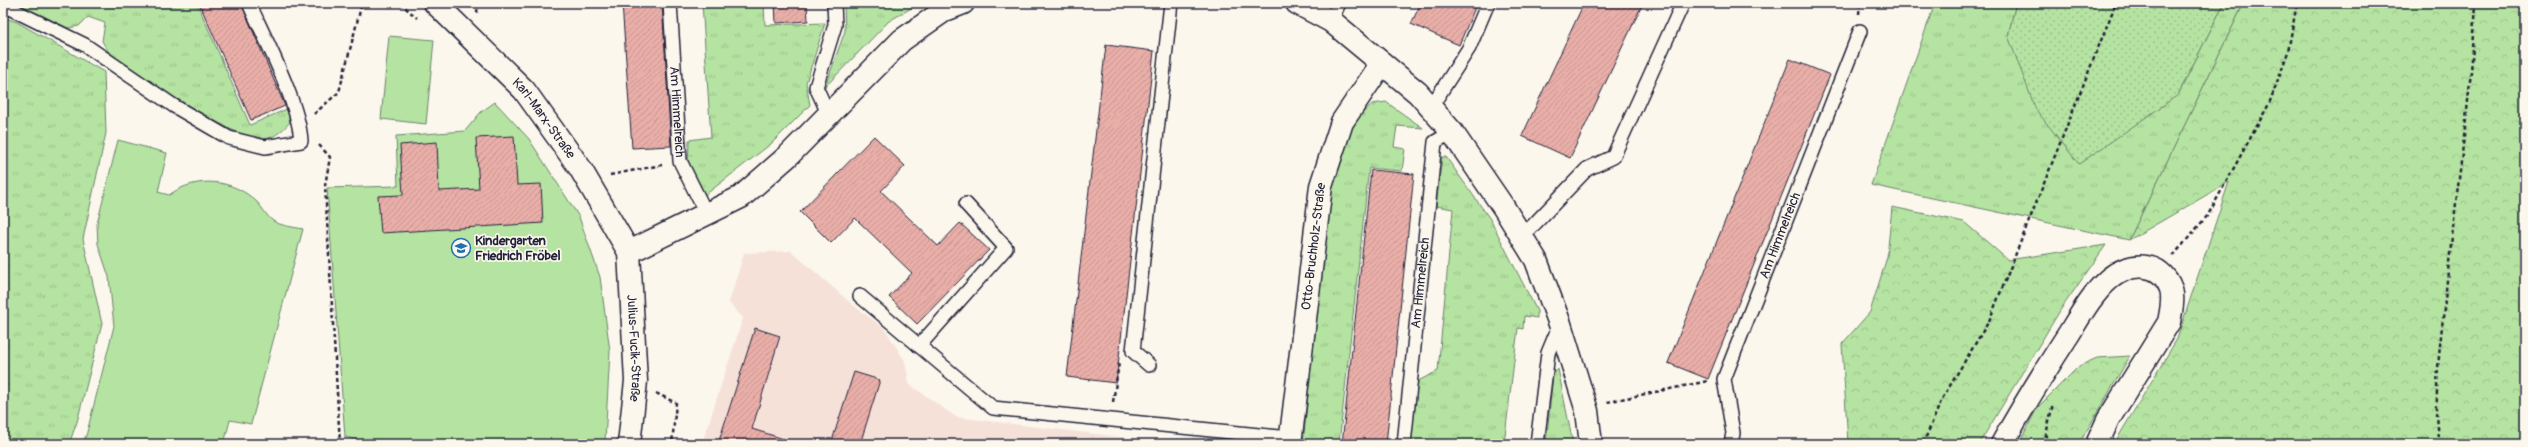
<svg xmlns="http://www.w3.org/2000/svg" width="2528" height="447" font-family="Pangolin,sans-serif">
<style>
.built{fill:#f6e1d8}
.grass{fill:url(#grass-tufts);stroke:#6c826e}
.forest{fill:url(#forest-crowns);stroke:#6c826e}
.park{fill:#b5e3a1;stroke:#6c826e}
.garden{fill:url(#garden-dots);stroke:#6c826e}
.building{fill:url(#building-hatch);stroke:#22223b}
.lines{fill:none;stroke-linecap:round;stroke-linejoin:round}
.service-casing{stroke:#22223b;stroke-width:16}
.minor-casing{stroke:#22223b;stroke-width:25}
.secondary-casing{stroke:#22223b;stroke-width:25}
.path{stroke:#22223b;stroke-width:2.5;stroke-dasharray:4 3;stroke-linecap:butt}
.service{stroke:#fbf7ec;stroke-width:13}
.minor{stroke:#fbf7ec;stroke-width:22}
.secondary{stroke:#fbf7ec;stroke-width:22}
.labels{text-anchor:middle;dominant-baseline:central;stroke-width:3.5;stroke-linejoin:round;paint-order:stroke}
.street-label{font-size:13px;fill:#22223b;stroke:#fbf7ec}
.poi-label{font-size:13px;font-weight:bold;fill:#22223b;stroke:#fbf7ec;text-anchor:start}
</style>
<defs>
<pattern id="grass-tufts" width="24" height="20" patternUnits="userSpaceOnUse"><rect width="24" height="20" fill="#b5e3a1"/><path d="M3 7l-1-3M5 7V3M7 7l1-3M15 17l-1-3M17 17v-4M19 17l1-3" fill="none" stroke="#9bc28c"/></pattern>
<pattern id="forest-crowns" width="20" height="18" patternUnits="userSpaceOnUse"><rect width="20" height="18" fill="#b5e3a1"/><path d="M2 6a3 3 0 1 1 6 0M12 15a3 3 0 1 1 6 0" fill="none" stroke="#9bc28c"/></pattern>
<pattern id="garden-dots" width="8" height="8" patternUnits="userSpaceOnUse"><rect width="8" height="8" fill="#b5e3a1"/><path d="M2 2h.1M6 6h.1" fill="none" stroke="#9bc28c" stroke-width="1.8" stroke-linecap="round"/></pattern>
<pattern id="building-hatch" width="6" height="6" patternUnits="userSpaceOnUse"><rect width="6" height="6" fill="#e9aea8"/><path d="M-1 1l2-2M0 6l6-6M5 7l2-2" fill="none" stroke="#c89592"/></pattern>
</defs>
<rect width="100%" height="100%" fill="#fbf7ec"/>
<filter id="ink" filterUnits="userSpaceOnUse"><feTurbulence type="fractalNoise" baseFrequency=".025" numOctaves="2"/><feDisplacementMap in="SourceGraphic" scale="8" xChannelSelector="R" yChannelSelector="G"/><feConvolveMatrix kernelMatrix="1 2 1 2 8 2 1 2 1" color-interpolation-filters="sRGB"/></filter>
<g filter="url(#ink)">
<!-- built -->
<polygon class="built" points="791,251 853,305 885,329 905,361 909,384 956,417 1178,444 702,444 743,318 729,303 744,253"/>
<!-- grass -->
<g class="grass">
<path d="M16,3H197L250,125L287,109L290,122C282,131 273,140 259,139C233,138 140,75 112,58L102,41L105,23L88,17L79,26L68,28Z"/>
<polygon points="702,3 764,3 765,25 825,23 806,83 810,105 772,143 705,195 688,168 689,140 711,137"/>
<polygon points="844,3 920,3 889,21 825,87 845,31"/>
<polygon points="1935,3 2016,3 2008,36 2178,95 2224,3 2244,3 2129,240 1871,185"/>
<polygon points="3,17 17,22 104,72 106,133 83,239 102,324 77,422 69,444 3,444"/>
<polygon points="1386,102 1423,128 1397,126 1394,147 1405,149 1402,171 1369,168 1339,444 1303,444 1328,196 1348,135 1359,116 1372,104"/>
<polygon points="1442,157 1446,157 1490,219 1537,311 1537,318 1524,316 1523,329 1518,328 1504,444 1410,444 1418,381 1438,371 1453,209 1436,206"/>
<polygon points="1558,369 1573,444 1546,444 1553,375"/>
</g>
<!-- forest -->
<g class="forest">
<polygon points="2244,3 2525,3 2525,444 2114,444 2177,339 2229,182 2129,240"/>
<polygon points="1892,207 1964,222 2008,260 2106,245 2061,309 1979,444 1848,444 1842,344 1870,312 1887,257"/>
<polygon points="2130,356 2079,444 2019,444 2037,408 2079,366 2097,358"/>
</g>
<!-- park -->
<g class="park">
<polygon points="389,36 434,40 426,124 381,119"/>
<polygon points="495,102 529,139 579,217 600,277 610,351 605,441 587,444 374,444 345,437 327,188 398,186 396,136 465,131 481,112"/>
<path d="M118,140L167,153L158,192L169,195C197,175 233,179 257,202C263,208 266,216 273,221C281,226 294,227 303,229L251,424L230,420L224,444H81L86,436L114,326L109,277L98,244L97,224Z"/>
</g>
<!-- garden -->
<polygon class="garden" points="2016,3 2224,3 2178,95 2079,164 2036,110 2008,36"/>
<!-- building -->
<g class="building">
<polygon points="199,3 241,3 285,106 251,120"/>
<polygon points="622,3 662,3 671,146 632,148"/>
<polygon points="775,3 807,3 808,21 776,23"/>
<polygon points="1421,3 1477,3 1459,45 1411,24"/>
<polygon points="1584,3 1643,3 1570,158 1522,136"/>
<polygon points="1106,45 1154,51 1116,383 1067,377"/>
<polygon points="1790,59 1830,75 1708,379 1668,363"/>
<polygon points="514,136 517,185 541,184 543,223 381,233 378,196 403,195 400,145 437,142 439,191 479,189 476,138"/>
<polygon points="874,136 905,166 881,191 938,246 960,223 989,250 917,324 889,297 912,273 855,218 831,243 800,212"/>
<polygon points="1371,170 1414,174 1386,444 1342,444"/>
<polygon points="755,328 780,336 752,429 787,440 787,444 718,444"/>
<polygon points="854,372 880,380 860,444 831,444"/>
</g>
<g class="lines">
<!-- service casing -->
<g class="service-casing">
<g id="service">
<path id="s1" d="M670,3L680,161L707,215"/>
<path d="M3,5L85,45L174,106L229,138L265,147L301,141C299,103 265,39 249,3"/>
<polyline points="1331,21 1339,3"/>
<polyline points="1431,107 1469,48 1488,3"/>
<polyline points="828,113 816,87 835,25 834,3"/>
<polyline points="1522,237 1587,169 1613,157 1683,3"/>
<polyline points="860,296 993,408 1290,438"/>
<polyline points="919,346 1006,248 966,204"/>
<polyline points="1149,365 1133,351 1171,3"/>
<path id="s2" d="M1404,444L1435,142L1452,132"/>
<polyline points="1537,444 1548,353 1560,324"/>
<path id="s3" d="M1731,444L1733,433L1724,379L1860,31"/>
</g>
</g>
<!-- minor casing -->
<g class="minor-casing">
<g id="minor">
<path id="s4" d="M435,3L524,90L580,168L629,252L636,381L629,444"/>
<polyline points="1297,3 1331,21 1418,93 1452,132 1504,208 1536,260 1560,324 1587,411 1591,444"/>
<polyline points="629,252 741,197 788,156 902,40 945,10 963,3"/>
<path id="s5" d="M1290,444L1321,186L1342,122L1382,63"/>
</g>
</g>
<!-- secondary casing -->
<g class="secondary-casing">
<path id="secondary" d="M2002,444C2023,406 2046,369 2070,332C2081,314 2093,293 2109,279C2130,262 2161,260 2171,289C2174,299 2171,312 2169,322L2108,420L2097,444"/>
</g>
<!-- path -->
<g class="path">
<polyline points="400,3 417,18"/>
<polyline points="477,13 478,3"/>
<polyline points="1859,14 1860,3"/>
<polyline points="314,114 339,92 362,3"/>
<polyline points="319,145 330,157 325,186 340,444"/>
<polyline points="610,175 662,165"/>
<polyline points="2173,256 2208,215 2269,104 2288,52 2297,3"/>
<polyline points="656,393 676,403 672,444"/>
<polyline points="1113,402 1119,363"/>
<polyline points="1607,402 1708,381"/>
<polyline points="1092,444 1093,437"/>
<polyline points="1923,444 1942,399 1989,321 2116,3"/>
<polyline points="2044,444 2053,403"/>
<path d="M2440,444C2432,393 2441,341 2446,290C2456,194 2471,99 2476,3"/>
</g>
<!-- service -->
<use href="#service" class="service"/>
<!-- minor -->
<use href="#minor" class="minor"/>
<!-- secondary -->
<use href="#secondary" class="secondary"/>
</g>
</g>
<!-- icons -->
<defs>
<g id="school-ring" transform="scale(1)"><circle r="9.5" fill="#fbf7ec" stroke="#1f6fb2" stroke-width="1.5"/><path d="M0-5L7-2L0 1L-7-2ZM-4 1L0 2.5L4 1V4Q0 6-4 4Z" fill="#1f6fb2"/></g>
</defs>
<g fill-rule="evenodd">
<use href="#school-ring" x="461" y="248"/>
</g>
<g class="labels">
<!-- street labels -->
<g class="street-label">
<text stroke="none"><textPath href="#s1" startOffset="109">Am Himmelreich</textPath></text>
<text stroke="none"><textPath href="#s4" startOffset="159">Karl-Marx-Straße</textPath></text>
<text stroke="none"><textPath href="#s3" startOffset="220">Am Himmelreich</textPath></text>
<text stroke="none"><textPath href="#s5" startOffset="199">Otto-Bruchholz-Straße</textPath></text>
<text stroke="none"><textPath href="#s2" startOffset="162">Am Himmelreich</textPath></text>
<text stroke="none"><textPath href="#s4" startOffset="414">Julius-Fucik-Straße</textPath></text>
</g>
<!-- poi labels -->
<g class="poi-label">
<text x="475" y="241">Kindergarten<tspan x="475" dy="15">Friedrich Fröbel</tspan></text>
</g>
</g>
<!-- margin -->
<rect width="2528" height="447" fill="none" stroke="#fbf7ec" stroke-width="16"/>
<rect x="8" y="8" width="2512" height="431" fill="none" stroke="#22223b" stroke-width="1.5" filter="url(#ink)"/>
</svg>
